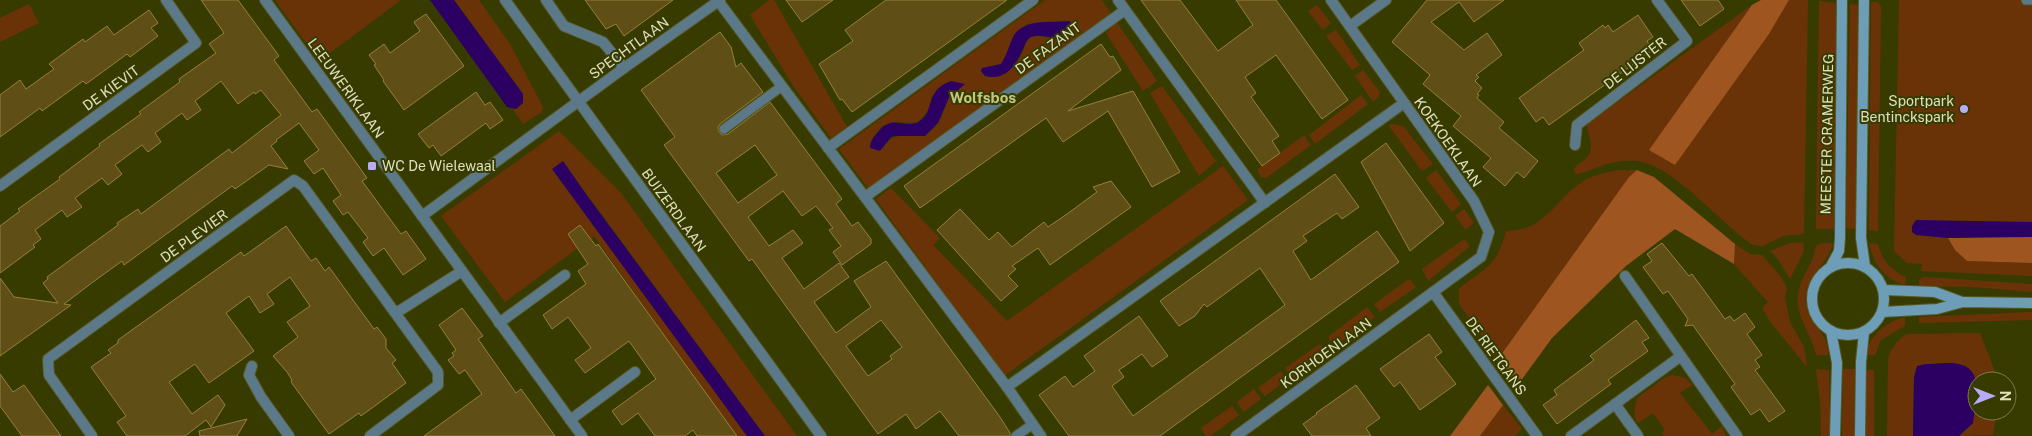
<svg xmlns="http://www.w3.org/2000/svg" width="2032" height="436" font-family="'Public Sans',sans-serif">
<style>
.green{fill:#6a3307;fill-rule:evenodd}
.forest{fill:#9f5520}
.water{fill:#2b0062}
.building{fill:#5f4e16;stroke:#968039;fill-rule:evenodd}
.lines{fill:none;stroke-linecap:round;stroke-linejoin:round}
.service-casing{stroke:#565922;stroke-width:11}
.minor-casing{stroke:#565922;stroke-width:12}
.tertiary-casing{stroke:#565922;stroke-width:12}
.secondary-casing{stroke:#565922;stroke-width:12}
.service{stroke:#5b7989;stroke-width:9}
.minor{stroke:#5b7989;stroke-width:10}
.tertiary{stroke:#5b7989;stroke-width:10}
.secondary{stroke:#6d9db7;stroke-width:10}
.poi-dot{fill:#b9abf7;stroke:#383b00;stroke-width:2}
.labels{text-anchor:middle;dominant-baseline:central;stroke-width:4;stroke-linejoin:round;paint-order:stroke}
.street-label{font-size:14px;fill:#dde1bd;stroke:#383b00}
.poi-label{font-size:14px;fill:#dde1bd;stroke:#383b00;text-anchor:end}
.neighbourhood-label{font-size:15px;font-weight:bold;fill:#c2c880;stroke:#383b00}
</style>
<rect width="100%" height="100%" fill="#383b00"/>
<!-- green -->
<g class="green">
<polygon points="275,0 401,0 319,61"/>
<polygon points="454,0 479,0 510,44 543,107 542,112 523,124 512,108 516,109 523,94"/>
<polygon points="769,0 774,0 847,127 831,138 794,87 750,15"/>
<path d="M1045,0H1102L1111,13L868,188L839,149ZM1070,21L1056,38C1049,38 1035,34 1029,38C1025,41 1025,44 1024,49C1019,64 1002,81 985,76L981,71L1001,64L1006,57L1015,35L1027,24ZM965,84L958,90L951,92C945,103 943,119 934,128C915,145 897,125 883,148L873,137L882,126L897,122L917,123L928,111L932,96Z"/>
<path d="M1789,0H1808L1804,234L1783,236L1763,246L1753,245C1724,226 1675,168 1642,162C1636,160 1628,161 1622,161C1606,162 1593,170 1578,174L1575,173L1574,169C1577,163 1582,163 1586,158C1596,148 1588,137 1587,126L1590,122L1752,5L1673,117L1675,165L1769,34Z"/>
<polygon points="1899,0 2032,0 2032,237 1916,235 1948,238 1955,250 1967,261 2032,263 2032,276 1921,271 1922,264 1907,263 1894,251"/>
<polygon points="1819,1 1837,3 1834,229 1816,229"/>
<polygon points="1871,2 1878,2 1881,7 1878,231 1869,230"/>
<polygon points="29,4 39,23 0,42 0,18"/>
<polygon points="1850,4 1859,5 1856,229 1846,228"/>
<polygon points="1317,5 1331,23 1323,30 1308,11"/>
<polygon points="1116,21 1157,81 1143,91 1106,33 1110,29 1108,26"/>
<polygon points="1336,30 1360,65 1352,70 1326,36"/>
<polygon points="1363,70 1380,92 1379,96 1373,102 1355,76"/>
<polygon points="1162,86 1216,161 1199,176 1150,93"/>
<polygon points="1361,95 1368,104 1315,144 1309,135"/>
<polygon points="1392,124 1403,126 1433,164 1422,171 1389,126"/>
<polygon points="559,131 621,193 797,436 765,436 563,162 553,169 747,436 736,436 594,236 505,302 441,216"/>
<polygon points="1304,135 1311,145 1266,178 1261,177 1257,170"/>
<polygon points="1223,166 1248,200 1004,376 876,199 891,188 940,238 933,245 1007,321"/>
<polygon points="1436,170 1461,204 1452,212 1426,178"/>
<path d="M1619,170H1637L1629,177L1498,359L1459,304V289C1486,266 1496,269 1506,231C1543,231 1552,205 1579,184C1590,175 1605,173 1619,170Z"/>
<polygon points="1464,209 1474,223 1466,230 1455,216"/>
<polygon points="1464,239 1470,246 1428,281 1422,269"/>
<polygon points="1803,242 1804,251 1790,279 1777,258 1770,251 1790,243"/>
<path d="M1823,243H1833C1827,266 1809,273 1806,294C1802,322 1831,331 1828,355H1816C1812,335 1795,316 1798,295C1799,283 1806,273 1811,262C1814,256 1814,249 1818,244Z"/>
<path d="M1869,243L1878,244C1882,260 1890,270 1906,277L1905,285C1885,280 1873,263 1869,243Z"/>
<polygon points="1735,244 1750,254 1762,255 1781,277 1787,288 1785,298 1790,322 1804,347 1807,367 1771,323 1762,308 1768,302 1734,264"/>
<polygon points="1924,277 2032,284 2032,292 1973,287 1919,286 1919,279"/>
<polygon points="1409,279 1416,287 1380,312 1374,304"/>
<polygon points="1367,307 1375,317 1334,347 1328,337"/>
<polygon points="2032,312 2032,320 1919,323 1919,317"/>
<path d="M1905,317V326L1881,340L1875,355H1866C1869,336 1886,321 1905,317Z"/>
<path d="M1980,333L1995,372L1996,381H1977V411H1997L1993,435L1959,436L1973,423L1914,377L1913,436H1887L1888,358C1892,347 1897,341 1906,334Z"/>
<polygon points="1320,344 1327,354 1292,379 1285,368"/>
<polygon points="1816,369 1829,370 1830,436 1821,436 1820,401"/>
<polygon points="1843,369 1855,369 1854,436 1842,436"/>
<rect x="1865" y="370" width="9" height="66"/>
<polygon points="1281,371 1286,380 1265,396 1258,388"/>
<path d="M1673,375L1686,378L1692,385L1680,393L1712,434L1722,426L1726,436H1664L1662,433L1665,430L1653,413L1638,423C1632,417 1635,406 1637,398L1664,378Z"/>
<polygon points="1254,389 1261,399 1244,412 1237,402"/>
<polygon points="1503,405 1522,429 1515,436 1480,436"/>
<polygon points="1232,406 1239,415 1210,436 1206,436 1201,428"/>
</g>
<!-- forest -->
<g class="forest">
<polygon points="1761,0 1789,0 1769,34 1675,165 1649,150 1752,5"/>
<polygon points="1637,170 1654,177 1735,244 1734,264 1675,229 1626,266 1552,338 1517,386 1498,359 1629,177"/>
<polygon points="1974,237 2032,237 2032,263 1967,261 1955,250 1948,238"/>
<polygon points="1488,385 1503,405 1480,436 1450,436"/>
</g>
<!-- water -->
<g class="water">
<polygon points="430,0 454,0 523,94 523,103 516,109 507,107"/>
<path d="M1070,21L1071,24C1055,49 1050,31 1031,37C1022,40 1018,84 985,76L981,71L982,68L1001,64C1007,55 1009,45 1014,35C1026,18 1052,23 1070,21Z"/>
<path d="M951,81L965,84L958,90L951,93L938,123L925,136H895L891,137L880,151L870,148C870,140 874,137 879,131C893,114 903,129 918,122C936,113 923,91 951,81Z"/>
<polygon points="563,161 588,197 765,436 747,436 552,169"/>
<polygon points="1916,220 2032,222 2032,237 1948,238 1916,235 1912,232 1912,226"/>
<path d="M1926,364C1937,364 1952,361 1962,365C1985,372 1975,406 1973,423L1959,436H1913L1914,377L1917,366Z"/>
</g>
<!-- building -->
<g class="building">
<polygon points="201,0 238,0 279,56 274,60 312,112 317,109 357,164 367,178 362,181 401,234 406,231 426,259 403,275 384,248 373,256 363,242 368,238 348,212 343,215 333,201 341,195 323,168 314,174 304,161 319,150 299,123 276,140 277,141 271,146 288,169 269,165 235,189 232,186 124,265 122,261 93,282 64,304 71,305 0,356 0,278 14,297 58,303 43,283 48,279 47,277 118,225 117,223 138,209 141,214 229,149 232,153 281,115 261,90 255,94 254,92 238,104 221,81 195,101 201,110 187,120 182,113 155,133 161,142 148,152 142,145 115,165 122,174 108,185 102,178 75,198 82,207 67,217 62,210 35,230 41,239 33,245 35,247 0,273 0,226 20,211 18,209 60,179 59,177 100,146 99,144 141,114 139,112 180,82 179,79 216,53 209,44 224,33"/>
<polygon points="585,0 673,0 624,36 616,24 606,29"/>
<polygon points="786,0 833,0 802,22"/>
<polygon points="886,0 1007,0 852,112 842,99 840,100 819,64 853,41 845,30"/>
<polygon points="1141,0 1180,0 1218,51 1253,25 1236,0 1276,0 1348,100 1322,119 1276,55 1245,77 1256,93 1251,97 1279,136 1272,141 1280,153 1262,166"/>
<polygon points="1427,0 1504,0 1474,22 1459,2 1431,22 1464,50 1487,33 1502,55 1476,75 1479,77 1475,81 1482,88 1477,94 1479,95 1477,98 1504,122 1499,128 1538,161 1524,178 1517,172 1505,186 1483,167 1491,158 1453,126 1461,116 1423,84 1430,75 1392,42"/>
<polygon points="1681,0 1718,0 1724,9 1700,26"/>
<polygon points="149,10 158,23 151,28 158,36 130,57 127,54 86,84 83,81 42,111 40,108 0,137 0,95 20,80 26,89 54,69 49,64 83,39 85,42 107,26 114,35"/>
<polygon points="426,14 464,66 404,110 383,81 384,80 374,65 376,64 369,55 384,44 390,53 420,31 414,22"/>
<polygon points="1638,15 1653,37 1647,41 1653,50 1549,125 1543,117 1536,122 1519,98 1584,50 1579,43 1603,25 1605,28 1608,25 1613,32"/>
<path d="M720,32L731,47L736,67L741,63L763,92L720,124L718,127L719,132L722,135L728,134L770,102L842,199L836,204L852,226L858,222L871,239V244L842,265L833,252L841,246L829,230L833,228L816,206L802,216L783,191L748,217L769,246L793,230L803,243L782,258L804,289L839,263L849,277L814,302L836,333L871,307L854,281L886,261L1000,417L1010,433V436H959L940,411L916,429L906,414L878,434L752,259L749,261L664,145L675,137L641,90ZM755,145L777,175L738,203L716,173ZM881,320L902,347L890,356L892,359L868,376L846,346Z"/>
<polygon points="1101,44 1110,57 1113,56 1121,70 1068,111 1133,91 1180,172 1152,187 1108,111 1063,142 1046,118 920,208 904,186"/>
<polygon points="476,92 485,105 490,102 503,120 490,129 486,123 441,156 433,145 429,148 418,134"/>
<polygon points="1386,143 1444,223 1410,251 1361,162"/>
<polygon points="1335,174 1359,207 1342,219 1337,213 1303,236 1307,241 1293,251 1311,280 1377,231 1399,262 1160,436 1069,436 1039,395 1065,376 1073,387 1095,371 1084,356 1139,316 1168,356 1152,367 1142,354 1119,370 1124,377 1112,386 1133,416 1285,305 1260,268 1207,307 1204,304 1195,316 1179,326 1160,301"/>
<polygon points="1111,181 1131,207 1050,265 1038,248 1012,266 1016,269 1008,276 1018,286 1001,301 937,230 960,209 989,240 998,232 1012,247 1044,222 1048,227 1067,214 1097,192 1093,187"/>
<polygon points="580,225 596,246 598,244 737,436 697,436 693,430 685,436 655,436 638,413 622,425 612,411 656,379 629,341 585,373 575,360 591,348 568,317 552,329 543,315 586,284 578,271 588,264 568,234"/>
<polygon points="286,226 311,261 316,258 325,271 329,267 374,329 377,327 386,339 386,348 396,360 392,363 406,383 361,416 359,413 329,434 291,382 292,380 287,372 273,356 298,337 287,322 310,306 290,277 267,294 274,304 260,313 249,296 226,313 254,351 209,383 195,364 169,382 192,414 218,395 225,405 211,427 206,420 185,436 127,436 117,422 126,416 91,367 111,353 108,350 118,343 118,340 241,252 244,256"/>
<polygon points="1662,243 1689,276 1692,274 1725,319 1730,316 1734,321 1745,313 1755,327 1747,334 1762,355 1755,360 1760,367 1755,370 1785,411 1769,422 1760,409 1751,415 1731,387 1735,384 1697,331 1693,325 1685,326 1688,319 1668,291 1663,294 1643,267 1652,261 1647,254"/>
<polygon points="462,308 483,336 478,339 516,393 521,389 555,436 424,436 482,394 465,370 459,374 448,360 454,356 452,353 456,350 439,325"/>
<polygon points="1636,320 1649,338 1642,342 1648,351 1608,380 1611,384 1557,424 1543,405 1557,395 1554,390 1594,360 1590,356"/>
<polygon points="1429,334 1442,352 1435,357 1456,384 1420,410 1400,382 1394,387 1380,369"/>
<polygon points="0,374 13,392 24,385 61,436 22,436 0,406"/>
<polygon points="1356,385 1380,418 1366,428 1371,436 1312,436 1303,424 1317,414 1316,413"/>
<polygon points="247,419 237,436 200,436 199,431"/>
</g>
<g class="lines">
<!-- service casing -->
<g class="service-casing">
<g id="service">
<polyline points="2026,0 2032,0"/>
<polyline points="724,129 782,86"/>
<polyline points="1016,436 1033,424"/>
</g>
</g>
<!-- minor casing -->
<g class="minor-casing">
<g id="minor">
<polyline points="265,0 582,436"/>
<polyline points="546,0 564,26 603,42 624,68"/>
<polyline points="1118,0 1265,203"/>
<polyline points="719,2 1007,387 1041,436"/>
<polyline points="1350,26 1386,0"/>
<polyline points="1575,145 1577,125 1687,41 1657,0"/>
<polyline points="828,148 1033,0"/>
<polyline points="0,186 196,43 166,0"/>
<polyline points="865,197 1125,10"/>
<polyline points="422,216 624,68 720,0"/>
<polyline points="1625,276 1737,436"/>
<polyline points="1433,292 1537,436"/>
<polyline points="396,313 462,271"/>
<polyline points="499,323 565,275"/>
<polyline points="252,366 249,375 261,397 289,436"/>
<polyline points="1007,387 1404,103"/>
<polyline points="1615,404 1638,436"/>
<polyline points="570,420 635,372"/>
<polyline points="92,436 49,375 48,359 294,180 303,186 438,372 438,385 370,436"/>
<polyline points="1236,436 1481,257 1489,232 1474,201 1331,0"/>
<polyline points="1571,436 1681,356"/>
</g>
</g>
<!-- tertiary casing -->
<g class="tertiary-casing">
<polyline id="tertiary" points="505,0 821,436"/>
</g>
<!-- secondary casing -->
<g class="secondary-casing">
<g id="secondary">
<polyline points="1864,0 1861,238 1865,266"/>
<circle cx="1848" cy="299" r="36"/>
<polyline points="1831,266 1839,251 1840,238 1842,0"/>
<polyline points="1884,290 1935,292 1962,302"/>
<polyline points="1882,312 1937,309 1963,302 2032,303"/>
<polyline points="1831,331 1837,363 1835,436"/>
<polyline points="1860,436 1861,362 1864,332"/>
</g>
</g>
<!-- service -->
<use href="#service" class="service"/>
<!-- minor -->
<use href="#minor" class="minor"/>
<!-- tertiary -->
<use href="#tertiary" class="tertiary"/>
<!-- secondary -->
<use href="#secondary" class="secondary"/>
</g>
<!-- markers -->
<g class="poi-dot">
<circle cx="1964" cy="109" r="5"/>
<rect x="367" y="161" width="10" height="10" rx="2.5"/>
</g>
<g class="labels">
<!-- street labels -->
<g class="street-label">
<text transform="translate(629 48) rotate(-36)">SPECHTLAAN</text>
<text transform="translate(1048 48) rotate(-36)">DE FAZANT</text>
<text transform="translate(1635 63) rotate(-38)">DE LIJSTER</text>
<text transform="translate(111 88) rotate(-36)">DE KIEVIT</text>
<text transform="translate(346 88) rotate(54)">LEEUWERIKLAAN</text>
<text transform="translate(1827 134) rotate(-89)">MEESTER CRAMERWEG</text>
<text transform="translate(1448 142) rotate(55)">KOEKOEKLAAN</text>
<text transform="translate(674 210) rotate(54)">BUIZERDLAAN</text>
<text transform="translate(194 236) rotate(-36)">DE PLEVIER</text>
<text transform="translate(1326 353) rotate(-36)">KORHOENLAAN</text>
<text transform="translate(1496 356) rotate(54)">DE RIETGANS</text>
</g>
<!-- poi labels -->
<g class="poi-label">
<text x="1954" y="101">Sportpark<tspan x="1954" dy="16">Bentinckspark</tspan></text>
<text x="382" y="166" text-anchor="start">WC De Wielewaal</text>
</g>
<!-- neighbourhood labels -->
<g class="neighbourhood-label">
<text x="983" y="97">Wolfsbos</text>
</g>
</g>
<!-- north arrow -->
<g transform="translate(1992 396) rotate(90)"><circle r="24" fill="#383b00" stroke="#7a7d4c"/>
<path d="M0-4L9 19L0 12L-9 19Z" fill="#b9abf7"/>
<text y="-8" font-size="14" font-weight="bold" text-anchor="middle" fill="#dde1bd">N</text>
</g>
</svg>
